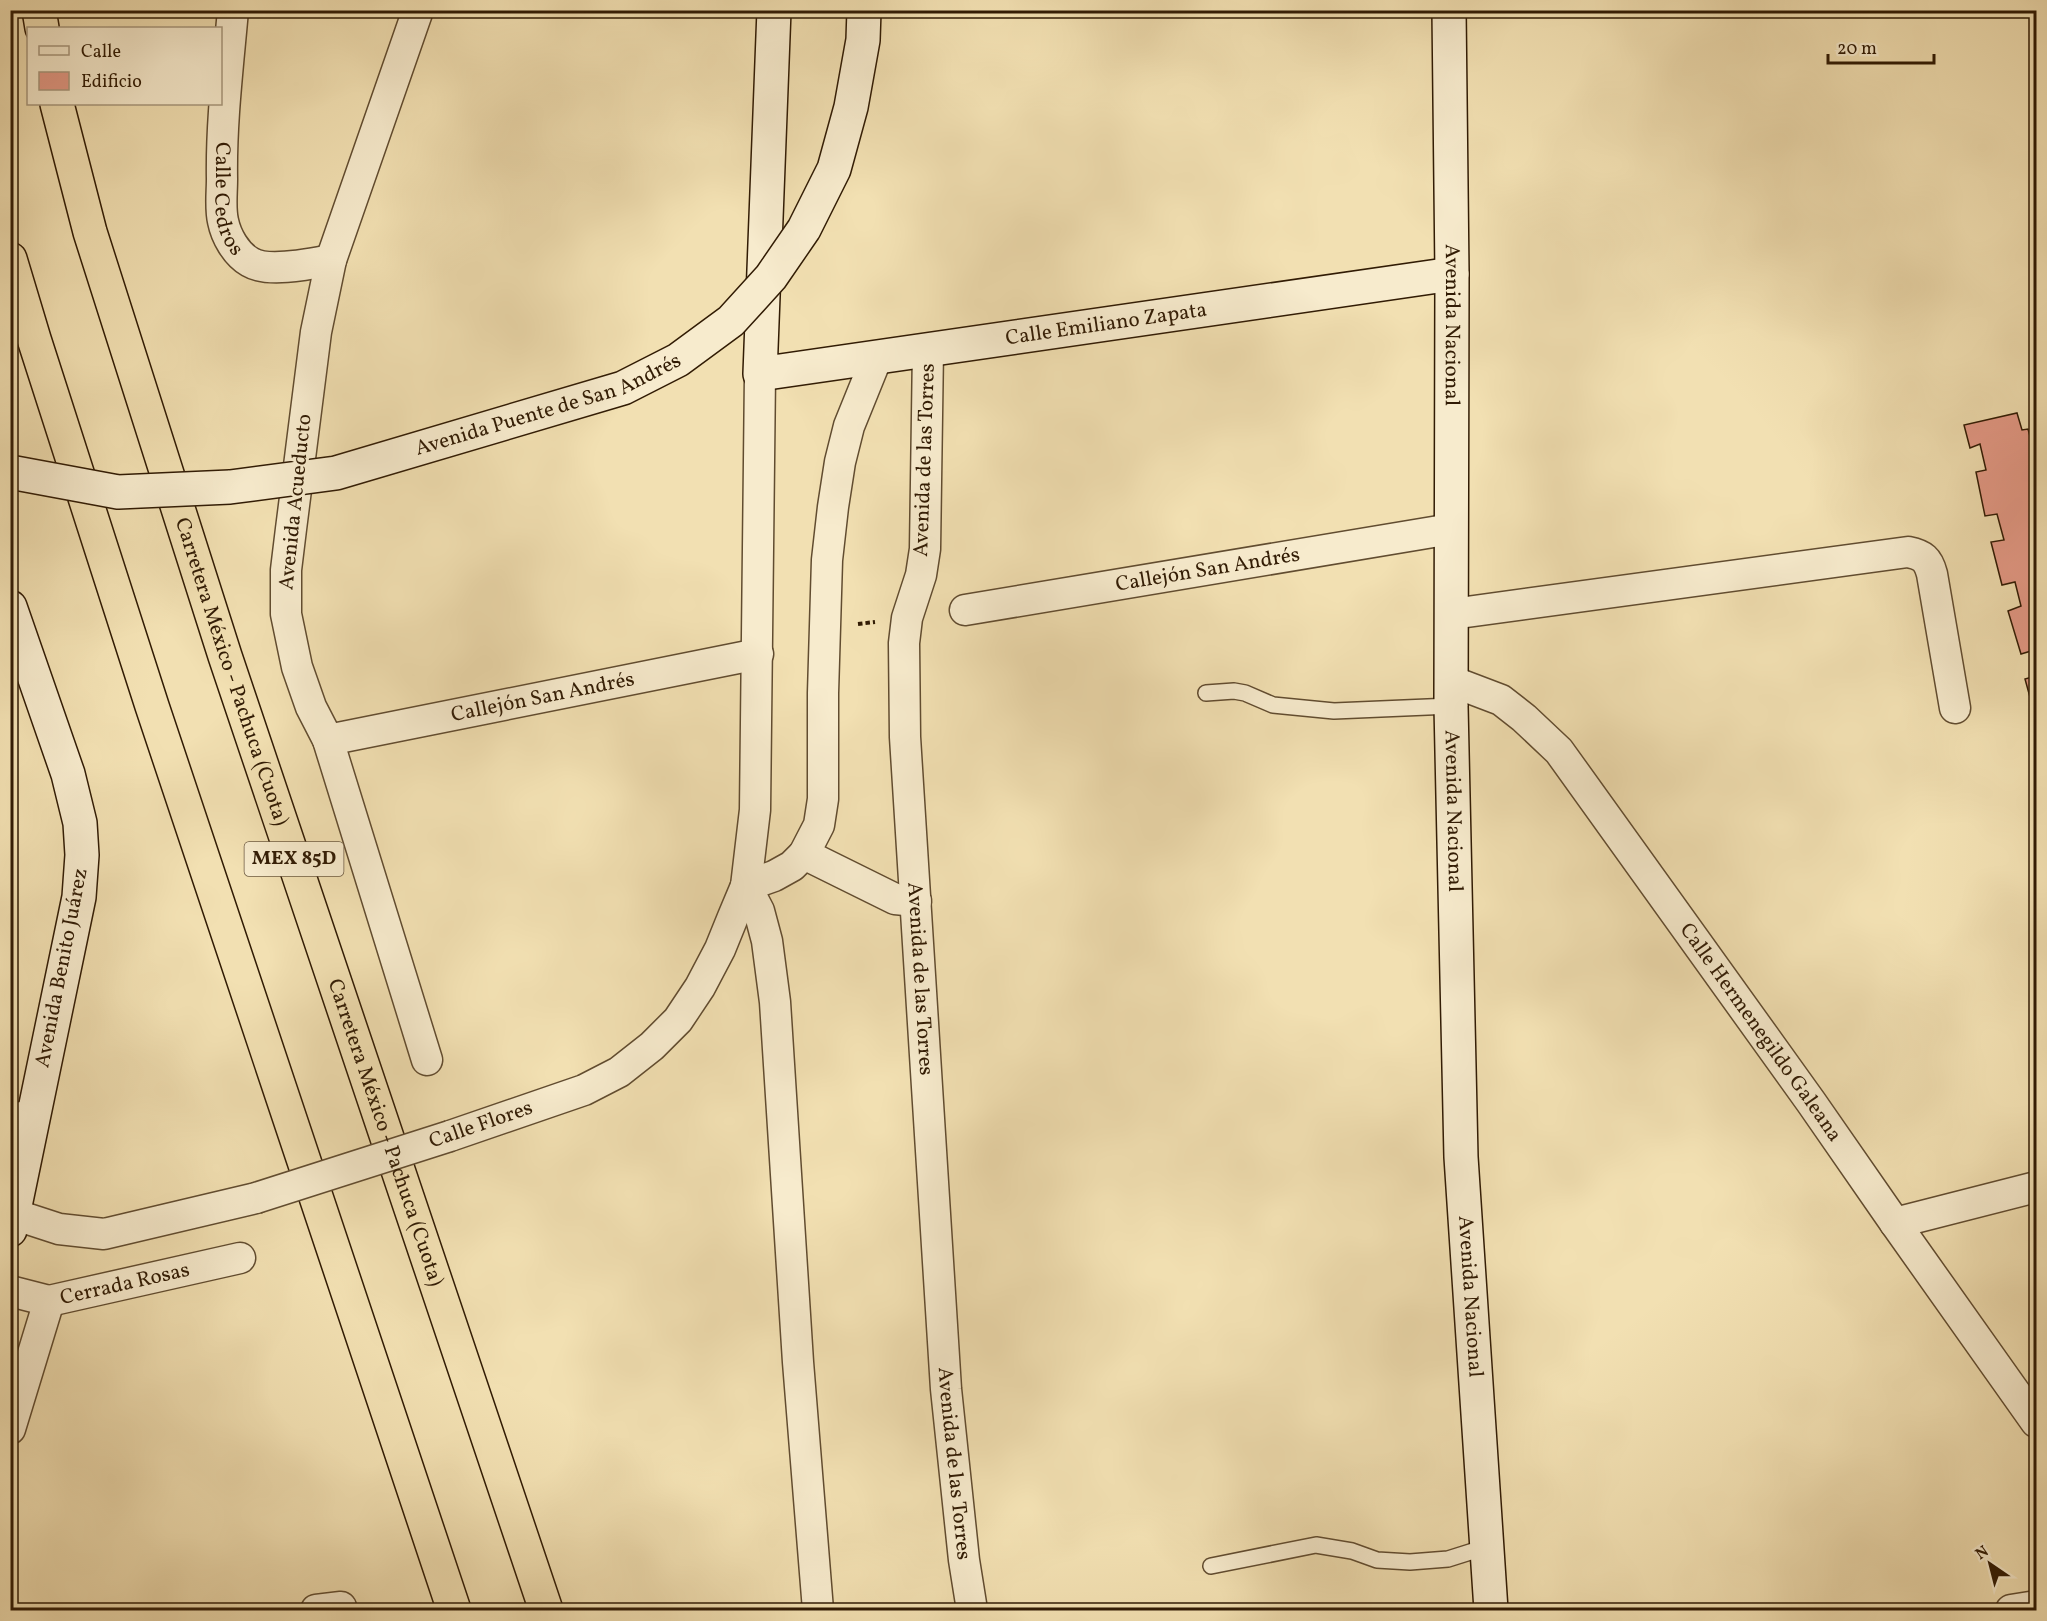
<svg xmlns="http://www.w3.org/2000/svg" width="2047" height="1621" font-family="Vollkorn,serif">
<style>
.building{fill:#e59a87;stroke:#311b04;stroke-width:1.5}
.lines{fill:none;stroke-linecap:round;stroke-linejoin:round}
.lane-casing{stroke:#614c30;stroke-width:18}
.street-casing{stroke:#614c30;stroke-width:33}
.secondary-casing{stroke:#311b04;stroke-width:36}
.highway-casing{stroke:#311b04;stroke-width:36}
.path{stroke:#311b04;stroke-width:4;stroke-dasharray:4.5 3;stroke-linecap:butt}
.lane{stroke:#f7ebcd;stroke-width:15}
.street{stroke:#f7ebcd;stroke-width:30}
.secondary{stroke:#f7ebcd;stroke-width:33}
.highway{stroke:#f2e0b2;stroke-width:33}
.street-bridge-casing{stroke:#614c30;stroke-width:33;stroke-linecap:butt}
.secondary-bridge-casing{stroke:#311b04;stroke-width:36;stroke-linecap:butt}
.street-bridge{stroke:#f7ebcd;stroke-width:30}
.secondary-bridge{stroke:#f7ebcd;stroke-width:33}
.labels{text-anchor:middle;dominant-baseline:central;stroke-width:6;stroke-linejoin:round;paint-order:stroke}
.shield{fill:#f7ebcd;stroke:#6c5940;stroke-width:1.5}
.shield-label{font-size:20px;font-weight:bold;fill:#311b04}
.street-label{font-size:21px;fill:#311b04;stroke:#f7ebcd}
</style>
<rect width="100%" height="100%" fill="#f2e0b2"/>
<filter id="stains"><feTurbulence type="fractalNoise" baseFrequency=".00333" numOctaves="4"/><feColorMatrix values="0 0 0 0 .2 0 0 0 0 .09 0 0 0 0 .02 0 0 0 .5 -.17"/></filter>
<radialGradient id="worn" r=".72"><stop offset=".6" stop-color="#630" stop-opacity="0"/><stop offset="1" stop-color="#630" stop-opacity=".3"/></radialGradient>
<!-- building -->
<g class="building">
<polygon points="2017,413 2022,430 2028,429 2036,458 2036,462 2031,463 2036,492 2036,670 2031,651 2021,654 2008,611 2021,606 2015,582 2002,585 1991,542 2004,540 1997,514 1985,516 1976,472 1986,470 1980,444 1970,448 1964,425"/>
<polygon points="2036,676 2036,719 2025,679"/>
</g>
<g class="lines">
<!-- lane casing -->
<g class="lane-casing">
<g id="lane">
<polyline points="1206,693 1234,691 1245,693 1273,705 1334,711 1451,706"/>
<polyline points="1211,1566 1316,1545 1352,1551 1377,1560 1410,1562 1448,1559 1486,1547"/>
</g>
</g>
<!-- street casing -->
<g class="street-casing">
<g id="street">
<path id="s1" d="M233,10C228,67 221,123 222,179C222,193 220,208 223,221C226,236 236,254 250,262C268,273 310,264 331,260"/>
<polyline points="418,10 331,260 316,332 291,529 286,570 286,614 297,667 311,707 328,740 427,1060"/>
<path id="s2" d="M928,349L925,549L921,575L907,618L904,643L905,737L946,1389L964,1560L972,1610"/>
<path id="s3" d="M965,610L1451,529"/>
<path d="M1452,614L1908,552C1923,555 1928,559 1932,574L1955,708"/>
<path id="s4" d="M1451,681L1501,700L1524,718L1559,751L1811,1102L1895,1223L2036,1422"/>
<path id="s5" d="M328,740L758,654"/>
<polyline points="804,854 895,899 916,901"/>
<polyline points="746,886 759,911 767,941 775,1002 798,1362 818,1610"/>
<polyline points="746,886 774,876 792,866 804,854 819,825 823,799 823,693 827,560 833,507 840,462 849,426 877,357"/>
<polyline points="10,1119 34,1115"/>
<polyline points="450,1136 584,1090 619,1072 652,1046 678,1020 700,987 720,949 733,917 746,886 755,810 760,374"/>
<polyline points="13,1214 59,1229 104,1234 256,1198"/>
<polyline points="1895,1223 2036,1187"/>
<path id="s6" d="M10,1291L49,1301L240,1258"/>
<polyline points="10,1429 49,1301"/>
<polyline points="316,1610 341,1607"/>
<polyline points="2011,1610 2036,1606"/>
</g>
</g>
<!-- secondary casing -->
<g class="secondary-casing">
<g id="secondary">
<path id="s7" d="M774,10L760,374L1452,274"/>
<path id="s8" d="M1449,10L1452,274L1451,706L1461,1157L1491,1610"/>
<polyline points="10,607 68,774 80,823 82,855 79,897 10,1230"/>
</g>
</g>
<!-- highway casing -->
<g class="highway-casing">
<g id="highway">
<polyline points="39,10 42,28"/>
<path id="s9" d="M57,104L90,232L225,656L546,1610"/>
<polyline points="10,259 34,339 152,706 454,1610"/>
</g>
</g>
<!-- path -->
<polyline class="path" points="858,624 875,622"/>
<!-- lane -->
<use href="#lane" class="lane"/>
<!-- street -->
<use href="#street" class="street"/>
<!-- secondary -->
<use href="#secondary" class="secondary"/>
<!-- highway -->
<use href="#highway" class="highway"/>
<!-- street-bridge casing -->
<g class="street-bridge-casing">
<polyline id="street-bridge" points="256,1198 450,1136"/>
</g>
<!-- secondary-bridge casing -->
<g class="secondary-bridge-casing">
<g id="secondary-bridge">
<path id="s10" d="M10,472L118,492L230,487L336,473L623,388L678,360L731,321L771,277L804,229L834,169L851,107L863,40L864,10"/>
</g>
</g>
<!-- street-bridge -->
<use href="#street-bridge" class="street-bridge"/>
<!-- secondary-bridge -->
<use href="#secondary-bridge" class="secondary-bridge"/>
</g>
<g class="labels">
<!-- shield labels -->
<rect class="shield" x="244.5" y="842" width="99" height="34" rx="4.5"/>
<g class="shield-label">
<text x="294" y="859">MEX 85D</text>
</g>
<!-- street labels -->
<g class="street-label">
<text stroke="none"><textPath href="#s1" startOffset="190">Calle Cedros</textPath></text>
<text stroke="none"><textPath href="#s7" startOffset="714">Calle Emiliano Zapata</textPath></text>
<text stroke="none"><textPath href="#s8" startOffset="315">Avenida Nacional</textPath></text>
<text stroke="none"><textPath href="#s10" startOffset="552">Avenida Puente de San Andrés</textPath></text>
<text transform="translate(925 460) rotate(-88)">Avenida de las Torres</text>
<text transform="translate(296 502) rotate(-84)">Avenida Acueducto</text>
<text stroke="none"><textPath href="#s3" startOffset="246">Callejón San Andrés</textPath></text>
<text stroke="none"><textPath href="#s9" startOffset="594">Carretera México - Pachuca (Cuota)</textPath></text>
<text stroke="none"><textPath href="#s5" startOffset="219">Callejón San Andrés</textPath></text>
<text stroke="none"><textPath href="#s8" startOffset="801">Avenida Nacional</textPath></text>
<text transform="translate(62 968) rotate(-79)">Avenida Benito Juárez</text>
<text stroke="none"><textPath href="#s2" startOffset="633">Avenida de las Torres</textPath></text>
<text stroke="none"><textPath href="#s4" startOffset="477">Calle Hermenegildo Galeana</textPath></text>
<text transform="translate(481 1125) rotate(-19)">Calle Flores</text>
<text stroke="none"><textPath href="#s9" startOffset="1080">Carretera México - Pachuca (Cuota)</textPath></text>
<text stroke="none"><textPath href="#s6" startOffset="118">Cerrada Rosas</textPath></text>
<text stroke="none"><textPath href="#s8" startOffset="1287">Avenida Nacional</textPath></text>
<text stroke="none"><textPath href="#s2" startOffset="1119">Avenida de las Torres</textPath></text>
</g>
</g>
<!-- margin -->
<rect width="2047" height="1621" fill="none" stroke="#f2e0b2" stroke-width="36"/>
<rect x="12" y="12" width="2023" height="1597" fill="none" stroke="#311b04" stroke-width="3"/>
<rect x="18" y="18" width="2011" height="1585" fill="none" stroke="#311b04" stroke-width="1.5"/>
<!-- legend -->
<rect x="27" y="27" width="195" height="78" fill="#f7ebcd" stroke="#a8987d" stroke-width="1.5"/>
<rect x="39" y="46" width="30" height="9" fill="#f7ebcd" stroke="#a8987d" stroke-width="1.5"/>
<text x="81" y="57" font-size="18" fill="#311b04">Calle</text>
<rect x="39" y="72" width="30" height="18" fill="#e59a87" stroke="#a8987d" stroke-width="1.5"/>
<text x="81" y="87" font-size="18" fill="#311b04">Edificio</text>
<!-- north arrow -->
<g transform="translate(1990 1564) rotate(325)" stroke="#f7ebcd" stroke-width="4.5" paint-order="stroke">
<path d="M0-4.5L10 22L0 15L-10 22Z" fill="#311b04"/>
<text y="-9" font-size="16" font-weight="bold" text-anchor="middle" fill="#311b04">N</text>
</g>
<!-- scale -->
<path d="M1828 54v9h106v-9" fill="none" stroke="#311b04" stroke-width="3"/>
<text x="1837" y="54" font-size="18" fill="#311b04" stroke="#f7ebcd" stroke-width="4.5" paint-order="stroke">20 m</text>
<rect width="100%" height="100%" filter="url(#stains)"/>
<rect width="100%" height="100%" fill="url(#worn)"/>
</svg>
